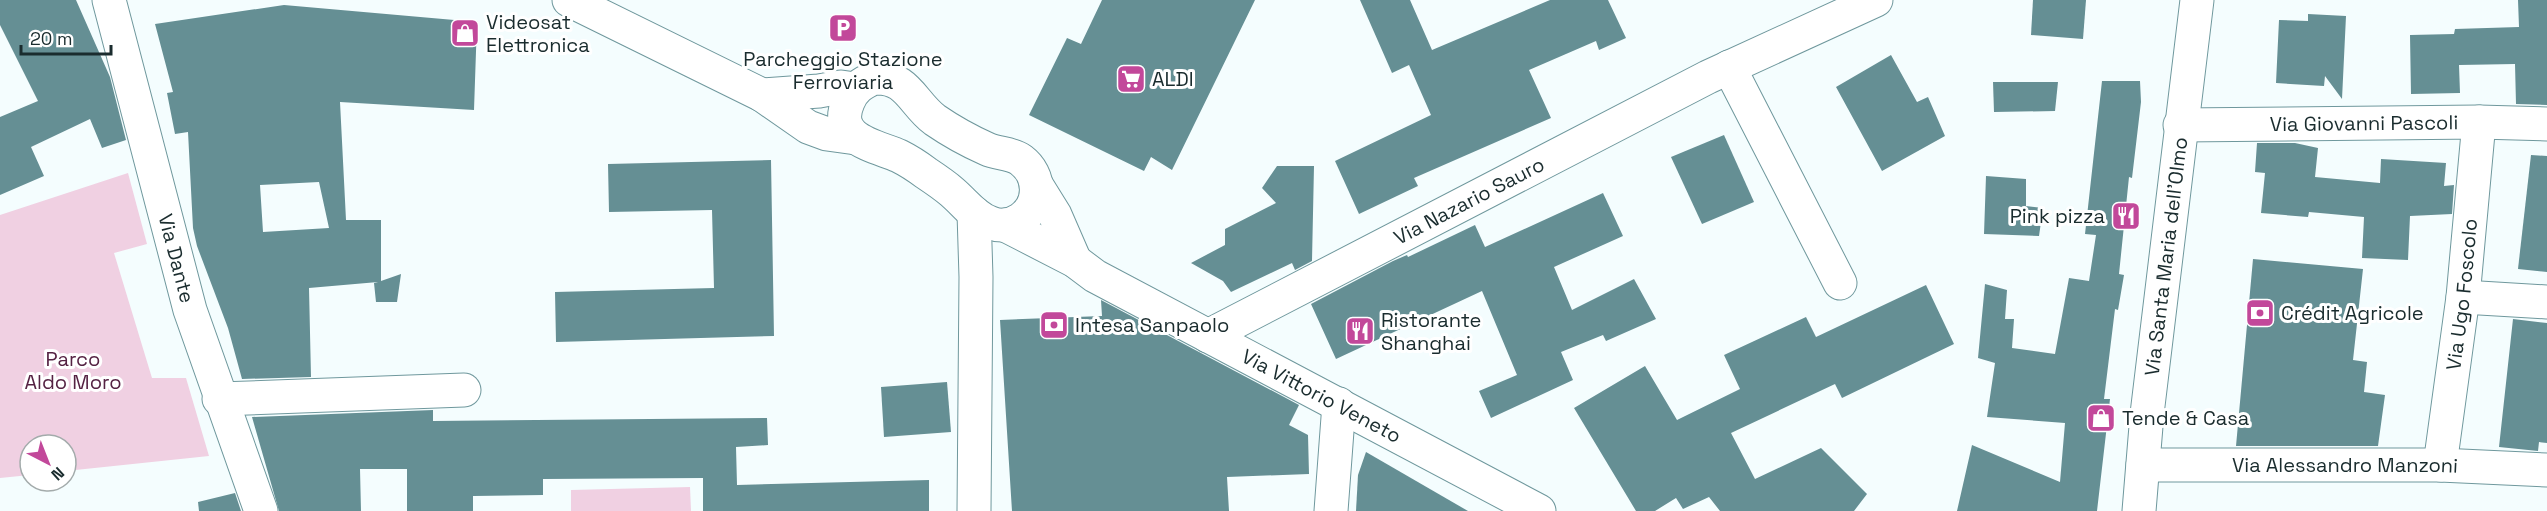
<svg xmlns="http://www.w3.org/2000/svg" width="2547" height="511" font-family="'Space Grotesk',sans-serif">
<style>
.green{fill:#f0d0e2}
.building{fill:#658f94;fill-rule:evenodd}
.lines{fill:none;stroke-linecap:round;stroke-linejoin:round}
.street-casing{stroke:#6f989d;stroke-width:35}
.secondary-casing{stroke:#6f989d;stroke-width:35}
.primary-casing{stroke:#6f989d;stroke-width:35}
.street{stroke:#fff;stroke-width:33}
.secondary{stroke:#fff;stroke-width:33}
.primary{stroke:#fff;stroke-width:33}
.labels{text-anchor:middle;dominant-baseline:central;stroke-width:6;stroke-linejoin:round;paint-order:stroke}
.poi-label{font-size:20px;fill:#1a2c2e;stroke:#fff;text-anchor:start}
.street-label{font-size:20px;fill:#1a2c2e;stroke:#fff}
.park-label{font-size:20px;fill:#552243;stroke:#fff}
</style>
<rect width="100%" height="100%" fill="#f4fdfe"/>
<!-- green -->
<g class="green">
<polygon points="128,173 147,244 114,253 152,378 186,378 209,456 66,471 66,445 30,445 30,475 0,478 0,215"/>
<polygon points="690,487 691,511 571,511 571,490"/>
</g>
<!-- building -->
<g class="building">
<polygon points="0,0 76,0 110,77 126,140 102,148 90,119 31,147 44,176 0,195 0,117 38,101 0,25"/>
<polygon points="1102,0 1255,0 1172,170 1151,157 1144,171 1029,115 1067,38 1081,44"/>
<polygon points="1360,0 1410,0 1432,50 1550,0 1608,0 1626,38 1599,50 1596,41 1529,70 1551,118 1414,178 1418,186 1359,214 1335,161 1431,115 1409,65 1392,73"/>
<polygon points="2033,0 2086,0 2083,39 2031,35"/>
<polygon points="2518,0 2547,0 2547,105 2516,104 2515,64 2459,65 2460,93 2411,94 2410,35 2454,34 2455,29 2519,27"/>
<path d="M284,5L477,22L474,110L340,102L346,220H381V281L401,274L397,302H376L374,283L378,282L309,288L311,377L242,379L228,328L197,246L193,228L188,132L175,134L167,93L173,92L155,24ZM319,182L329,228L263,232L260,185Z"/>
<polygon points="2308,14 2346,16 2342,99 2325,76 2324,86 2276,83 2279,20 2308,21"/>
<polygon points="1891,55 1917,102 1928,97 1945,136 1882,171 1836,87"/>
<polygon points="2102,81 2140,81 2141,102 2132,178 2129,177 2119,274 2124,275 2118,310 2115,309 2104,399 2110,399 2097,511 1957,511 1972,445 2060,482 2065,423 1987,417 1995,363 1978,358 1985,284 2007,290 2005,319 2014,319 2012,348 2055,354 2069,278 2089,281 2096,235 2085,234"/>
<polygon points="1993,82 2058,82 2055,111 1994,112"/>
<polygon points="1724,135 1754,202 1702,224 1671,157"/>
<polygon points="2257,143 2295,143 2318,148 2315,177 2380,183 2381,159 2446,163 2444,186 2454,185 2452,214 2410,216 2408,260 2362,258 2364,217 2309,212 2308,217 2261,213 2265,173 2255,172"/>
<polygon points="2531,155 2547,156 2547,272 2518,269"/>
<polygon points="771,160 774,336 556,342 555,292 714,288 712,210 609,212 608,164"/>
<polygon points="1277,166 1314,166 1312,261 1295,270 1292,263 1231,292 1223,281 1191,263 1225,245 1225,229 1276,203 1262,188"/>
<polygon points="1986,176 2026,179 2026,206 2043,208 2039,236 1984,234"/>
<polygon points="1603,193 1623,236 1554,267 1572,310 1634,279 1656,319 1606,341 1603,335 1561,352 1573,380 1491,418 1479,391 1517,375 1482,291 1336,359 1311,304 1393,261 1407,255 1408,257 1475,225 1485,247"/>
<polygon points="2253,259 2363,269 2353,360 2367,362 2364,392 2385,395 2378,446 2236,446"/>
<polygon points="1926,285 1954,344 1842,398 1835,384 1731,433 1755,479 1821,448 1867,494 1854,511 1720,511 1709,497 1683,509 1676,498 1655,511 1636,511 1574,408 1645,366 1677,420 1740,389 1724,355 1806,317 1816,337"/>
<polygon points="1101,300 1299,405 1289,425 1308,435 1309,474 1227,477 1229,511 1012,511 1000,320 1102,316"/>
<polygon points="2513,319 2547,323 2547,443 2539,442 2538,451 2499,447"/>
<polygon points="947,382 951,432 884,437 881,387"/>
<polygon points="433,410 433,421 767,418 768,445 736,447 737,485 929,480 929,511 703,511 703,478 543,479 543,495 473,496 473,511 407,511 407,469 360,469 361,511 279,511 252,417"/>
<polygon points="1366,452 1468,511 1356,511 1358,475"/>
<polygon points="235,493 241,511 199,511 198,502"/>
</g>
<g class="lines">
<!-- street casing -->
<g class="street-casing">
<g id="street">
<path id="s1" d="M109,0L190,310L261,511"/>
<polyline points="1729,67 1840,283"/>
<path id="s2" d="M2180,125L2479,122L2547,124"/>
<polyline points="2463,297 2547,302"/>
<path id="s3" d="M1208,336L1708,77L1876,0"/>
<polyline points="219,399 464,390"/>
<path id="s4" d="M2143,465H2440L2547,470"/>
<path id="s5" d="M2440,465L2463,297L2479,122"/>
<polyline points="974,511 976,277 974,213"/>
<polyline points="1331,511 1339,404"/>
</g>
</g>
<!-- secondary casing -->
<g class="secondary-casing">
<g id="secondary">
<path id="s6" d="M2139,511L2147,414L2197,0"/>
</g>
</g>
<!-- primary casing -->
<g class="primary-casing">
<g id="primary">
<polyline points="569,0 762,95 808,127 827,134 856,138"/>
<path d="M874,78C908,76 912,103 935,120C951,131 969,141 987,149C998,154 1011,153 1021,160C1041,175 1042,204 1021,219C1012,225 1001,227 991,223C975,218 965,203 952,192C944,185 935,179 926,173C918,167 909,161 899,156C877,146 832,140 848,102C853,89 862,83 874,78Z"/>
<polyline points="762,95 819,91 841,87 855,89"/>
<polyline points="1037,186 1055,215 1075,261"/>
<path id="s7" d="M1005,225L1075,261L1095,276L1539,511"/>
</g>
</g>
<!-- street -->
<use href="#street" class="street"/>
<!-- secondary -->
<use href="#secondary" class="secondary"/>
<!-- primary -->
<use href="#primary" class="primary"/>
</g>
<!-- icons -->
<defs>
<g id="parking-square" transform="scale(1.5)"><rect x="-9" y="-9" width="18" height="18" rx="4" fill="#c2489a" stroke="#fff"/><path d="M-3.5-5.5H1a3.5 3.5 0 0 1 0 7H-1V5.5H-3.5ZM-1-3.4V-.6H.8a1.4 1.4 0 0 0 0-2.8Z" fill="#fff"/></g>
<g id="shop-square" transform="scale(1.5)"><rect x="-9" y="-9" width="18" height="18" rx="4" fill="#c2489a" stroke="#fff"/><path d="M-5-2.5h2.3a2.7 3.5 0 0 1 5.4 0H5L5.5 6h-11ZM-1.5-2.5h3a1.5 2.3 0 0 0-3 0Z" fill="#fff"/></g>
<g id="supermarket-square" transform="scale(1.5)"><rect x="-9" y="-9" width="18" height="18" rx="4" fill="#c2489a" stroke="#fff"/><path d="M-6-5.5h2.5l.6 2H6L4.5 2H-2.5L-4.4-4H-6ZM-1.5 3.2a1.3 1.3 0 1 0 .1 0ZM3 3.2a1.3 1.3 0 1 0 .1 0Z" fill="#fff"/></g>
<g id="restaurant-square" transform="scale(1.5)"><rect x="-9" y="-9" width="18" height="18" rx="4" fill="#c2489a" stroke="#fff"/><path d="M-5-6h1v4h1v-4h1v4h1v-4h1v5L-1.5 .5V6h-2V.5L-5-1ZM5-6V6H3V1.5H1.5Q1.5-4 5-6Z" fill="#fff"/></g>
<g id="bank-square" transform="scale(1.5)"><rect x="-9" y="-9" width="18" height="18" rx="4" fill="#c2489a" stroke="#fff"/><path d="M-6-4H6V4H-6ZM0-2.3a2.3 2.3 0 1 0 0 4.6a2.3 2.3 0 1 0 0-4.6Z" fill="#fff"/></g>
</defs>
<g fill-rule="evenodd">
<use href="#parking-square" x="843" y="28"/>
<use href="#shop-square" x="465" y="33"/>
<use href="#supermarket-square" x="1131" y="79"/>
<use href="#restaurant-square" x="2126" y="216"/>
<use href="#bank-square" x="2260" y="313"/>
<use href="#bank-square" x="1054" y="325"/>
<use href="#restaurant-square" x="1360" y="331"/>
<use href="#shop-square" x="2101" y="418"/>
</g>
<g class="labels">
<!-- poi labels -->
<g class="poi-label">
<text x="486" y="22">Videosat<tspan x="486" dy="23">Elettronica</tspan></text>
<text x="843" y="59" text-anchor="middle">Parcheggio Stazione<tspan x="843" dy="23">Ferroviaria</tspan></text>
<text x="1152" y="79">ALDI</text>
<text x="2105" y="216" text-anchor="end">Pink pizza</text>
<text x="2281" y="313">Crédit Agricole</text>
<text x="1381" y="320">Ristorante<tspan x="1381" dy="23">Shanghai</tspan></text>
<text x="1075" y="325">Intesa Sanpaolo</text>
<text x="2122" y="418">Tende &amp; Casa</text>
</g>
<!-- street labels -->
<g class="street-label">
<text stroke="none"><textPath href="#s2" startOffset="184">Via Giovanni Pascoli</textPath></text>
<text stroke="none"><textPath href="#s3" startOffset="294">Via Nazario Sauro</textPath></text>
<text stroke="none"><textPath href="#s6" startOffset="256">Via Santa Maria dell'Olmo</textPath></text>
<text stroke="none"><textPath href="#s1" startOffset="267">Via Dante</textPath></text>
<text stroke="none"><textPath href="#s5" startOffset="172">Via Ugo Foscolo</textPath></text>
<text stroke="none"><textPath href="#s7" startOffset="360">Via Vittorio Veneto</textPath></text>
<text stroke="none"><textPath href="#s4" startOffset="202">Via Alessandro Manzoni</textPath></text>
</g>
<!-- park labels -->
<g class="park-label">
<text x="73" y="359">Parco<tspan x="73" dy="23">Aldo Moro</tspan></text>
</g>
</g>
<!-- north arrow -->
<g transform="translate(48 463) rotate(138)"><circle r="28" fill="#ffffff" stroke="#a3abab" stroke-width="1.5"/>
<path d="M0-4.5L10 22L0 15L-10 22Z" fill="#c2489a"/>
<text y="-9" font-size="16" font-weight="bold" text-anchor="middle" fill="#1a2c2e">N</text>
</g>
<!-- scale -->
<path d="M21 45v9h90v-9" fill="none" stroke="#1a2c2e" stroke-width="3"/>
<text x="30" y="45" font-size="18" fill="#1a2c2e" stroke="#ffffff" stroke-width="4.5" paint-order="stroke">20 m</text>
</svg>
